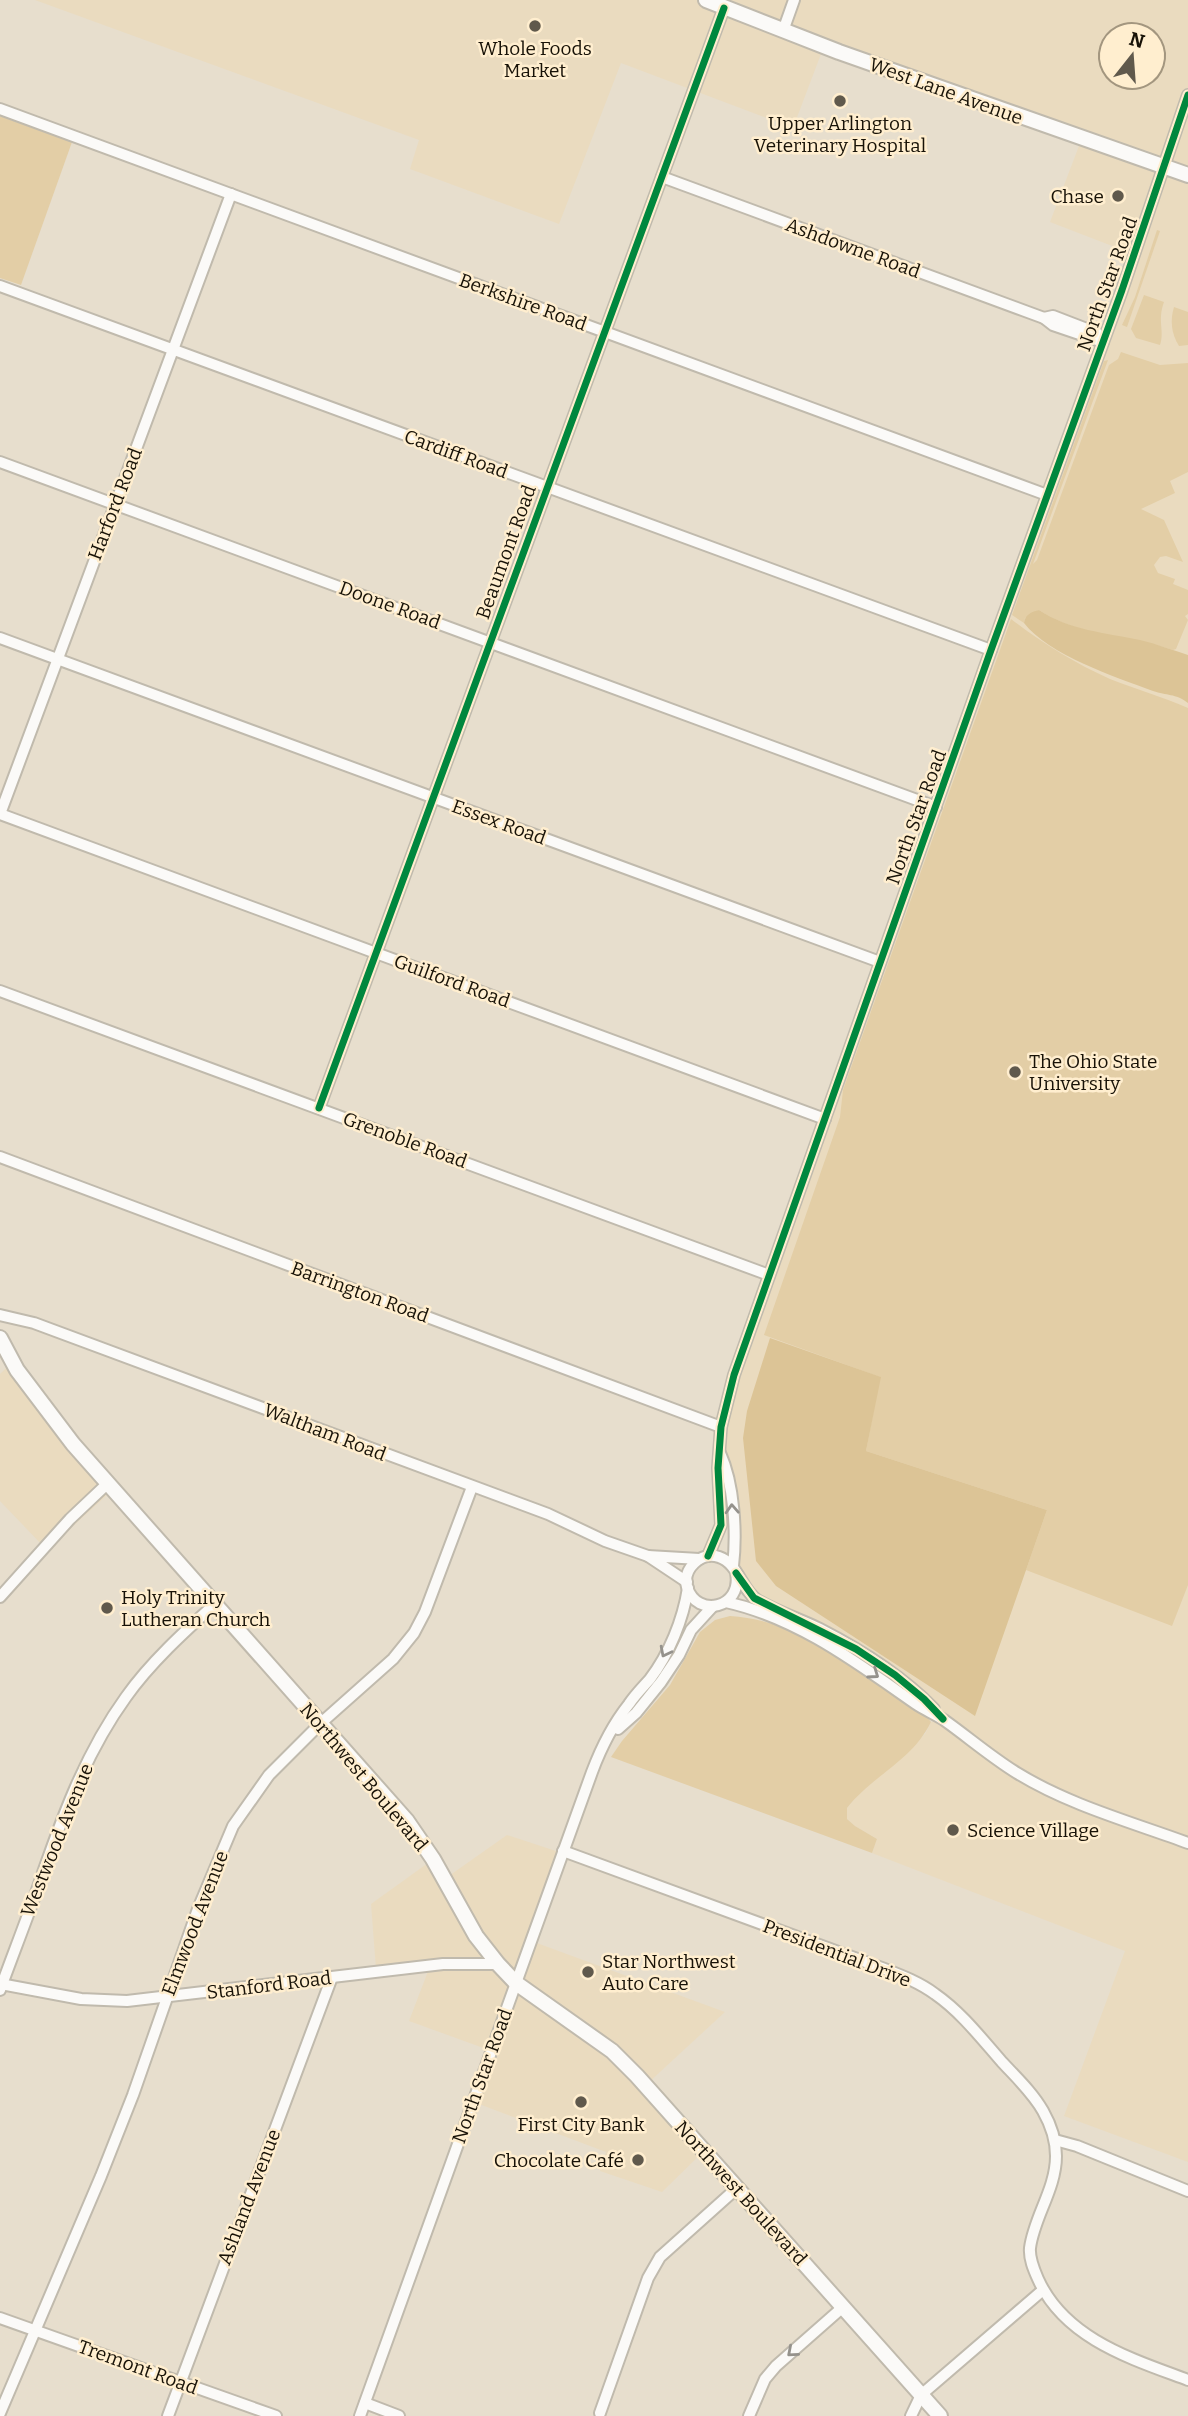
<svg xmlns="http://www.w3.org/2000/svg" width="1188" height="2416" font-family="Bitter,serif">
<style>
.built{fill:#eadbbf;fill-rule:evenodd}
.green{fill:#e3cea6}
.forest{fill:#dcc496}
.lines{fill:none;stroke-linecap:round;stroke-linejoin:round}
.minor-casing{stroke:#c0baad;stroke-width:14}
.major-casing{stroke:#c0baad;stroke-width:18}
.minor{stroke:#fbfaf8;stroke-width:10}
.major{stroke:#fbfaf8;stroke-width:14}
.cycleway-casing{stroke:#ffeecf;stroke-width:11}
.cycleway{stroke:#00873e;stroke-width:7}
.oneway{stroke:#95928c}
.poi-dot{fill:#60594c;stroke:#ffeecf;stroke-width:2.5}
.labels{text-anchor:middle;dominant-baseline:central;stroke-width:5;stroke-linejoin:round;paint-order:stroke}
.poi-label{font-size:19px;fill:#181207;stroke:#ffeecf;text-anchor:start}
.street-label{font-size:19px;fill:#181207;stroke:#ffeecf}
</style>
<rect width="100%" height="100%" fill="#e7decd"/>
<!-- built -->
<g class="built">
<path d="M35,0H1188V2162L1064,2116L1125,1951L872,1853L877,1839L855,1826L847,1819V1808L857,1796L925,1734L931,1722L942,1719L895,1675L754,1598L736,1573L727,1469L721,1427L1133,254L1050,222L1082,138L824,46L793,128L621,63L559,224L410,169L419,140ZM1111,35H1153V77H1111Z"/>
<polygon points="17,1358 66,1425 119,1484 47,1550 0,1501 0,1374"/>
<polygon points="507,1835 565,1854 534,1942 725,2012 647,2084 705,2150 662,2192 600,2171 606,2152 471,2101 489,2050 409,2021 427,1974 428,1962 376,1969 371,1904 435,1858 446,1878"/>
</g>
<!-- green -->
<g class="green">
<polygon points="0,116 72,142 21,285 0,278"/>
<polygon points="1157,230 1160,231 1127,327 1122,325 1135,297"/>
<path d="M1144,295L1164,302C1157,321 1165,331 1160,345L1136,338L1131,329Z"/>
<path d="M1174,307L1188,312V345L1179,346C1171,333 1170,320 1174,307Z"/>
<path d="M1121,352L1160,365L1188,363V472L1170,481L1175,493L1141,509L1164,520L1183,562L1166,556L1160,557L1154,565L1158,573L1175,579L1173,584L1188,590V614L1185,616L1188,620L1176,649L1173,650C1129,635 1079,637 1039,610L1025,618L1024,623L1012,615L1104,361L1108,360L1033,564L1037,560L1109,365L1118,359Z"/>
<path d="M1011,619C1042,643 1074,663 1110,679C1136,689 1163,697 1188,708V1585L1172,1626L1026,1570L1047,1510L866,1451L880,1377L764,1335L840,1117L843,1090Z"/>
<path d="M730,1616C805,1621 868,1674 927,1717L931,1722C912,1761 873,1775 847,1808V1819L855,1826L877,1839L872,1853L611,1757L622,1741L670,1685L700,1632L715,1620Z"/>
</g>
<!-- forest -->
<g class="forest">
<path d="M1039,610C1069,630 1106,633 1140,640C1157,644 1172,650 1188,655V703C1175,693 1167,696 1153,691C1115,677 1049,655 1024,623C1025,614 1032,612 1039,610Z"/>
<polygon points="770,1338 881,1377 866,1451 1047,1510 975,1716 776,1586 756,1561 743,1438 747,1411"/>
</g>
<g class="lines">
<!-- minor casing -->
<g class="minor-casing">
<g id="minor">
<polyline points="783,31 794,0"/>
<polyline points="0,109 1047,495"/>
<polyline points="662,177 1025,311 1044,318 1053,325 1103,342"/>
<polyline points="0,286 991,650"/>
<polyline points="1044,318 1053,316 1097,333"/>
<polyline points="0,462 936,807"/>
<polyline points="0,638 880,962"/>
<polyline points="0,814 825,1119"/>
<polyline points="0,814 231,194"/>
<polyline points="0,991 769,1275"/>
<polyline points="319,1108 724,8"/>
<polyline points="0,1157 721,1427"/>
<polyline points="0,1315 34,1323 548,1514 605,1541 648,1556 687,1582"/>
<path d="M720,1453C734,1484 737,1532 733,1566"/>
<polyline points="648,1556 699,1559"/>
<polyline points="708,1556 721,1525 718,1468 721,1427 734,1375 991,650 1122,290 1188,95"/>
<path d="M736,1573C743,1608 697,1619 687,1587C682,1569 701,1551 719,1557C738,1563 741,1589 757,1600C777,1612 800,1619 820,1629C861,1650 902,1676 934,1709"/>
<polyline points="0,1597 70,1519 107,1484"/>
<path d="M726,1602C798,1618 857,1663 916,1704C925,1710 935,1714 944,1720C968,1737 991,1757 1017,1773C1069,1805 1131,1822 1188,1843"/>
<polyline points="618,1729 636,1713 661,1682 679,1655 691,1630 713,1606"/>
<path d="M563,1851L882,1968C900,1975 919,1982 935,1994C961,2012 981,2038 1002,2062C1016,2077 1033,2093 1043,2111C1051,2125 1056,2140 1056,2156C1056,2189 1034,2217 1030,2248C1029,2259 1034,2270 1038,2279C1065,2339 1132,2359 1188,2380"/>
<polyline points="0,1984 81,1999 127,2001 443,1964 498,1964"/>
<path d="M0,1990C12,1957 25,1924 37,1890C60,1823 84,1755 126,1697C150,1663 184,1632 215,1604"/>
<polyline points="1055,2140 1077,2146 1188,2191"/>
<polyline points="0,2318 276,2416"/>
<polyline points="365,2403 399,2416"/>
<polyline points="0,2413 101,2176 133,2095 198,1909 233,1826 269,1775 321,1723 393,1659 414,1633 425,1612 472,1487"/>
<polyline points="600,2413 648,2278 660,2257 737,2188"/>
<polyline points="168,2416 332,1977"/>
<path d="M360,2416L592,1772C601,1748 613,1724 629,1704C635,1695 643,1687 650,1679C669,1654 683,1620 688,1588"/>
<polyline points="749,2416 765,2379 776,2366 843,2307"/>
<polyline points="911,2416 921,2395 1043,2290"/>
</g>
</g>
<!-- major casing -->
<g class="major-casing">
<g id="major">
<polyline points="706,0 839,52 1188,175"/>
<polyline points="0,1338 17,1370 73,1444 407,1821 433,1859 476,1936 498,1964 516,1983 612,2051 637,2076 940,2416"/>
</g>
</g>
<!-- minor -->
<use href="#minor" class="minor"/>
<!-- major -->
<use href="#major" class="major"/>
<!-- cycleway casing -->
<g class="cycleway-casing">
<g id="cycleway">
<polyline points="319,1108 724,8"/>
<polyline points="708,1556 721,1525 718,1468 721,1427 734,1375 991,650 1122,290 1188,95"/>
<polyline points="736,1573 754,1598 856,1649 895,1675 924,1699 943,1719"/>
</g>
</g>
<!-- cycleway -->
<use href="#cycleway" class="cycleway"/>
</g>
<!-- one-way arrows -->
<defs><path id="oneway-chevron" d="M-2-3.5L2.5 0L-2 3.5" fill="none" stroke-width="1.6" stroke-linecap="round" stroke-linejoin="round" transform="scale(1.75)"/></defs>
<g class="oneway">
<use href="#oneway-chevron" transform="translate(732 1509) rotate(-93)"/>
<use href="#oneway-chevron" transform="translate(665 1652) rotate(117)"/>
<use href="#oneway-chevron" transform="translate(874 1674) rotate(35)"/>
<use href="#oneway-chevron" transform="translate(792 2352) rotate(139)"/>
</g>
<!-- markers -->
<g class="poi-dot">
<circle cx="535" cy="26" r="7"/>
<circle cx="840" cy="101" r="7"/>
<circle cx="1118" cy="196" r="7"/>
<circle cx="1015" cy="1072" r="7"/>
<circle cx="107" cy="1608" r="7"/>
<circle cx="953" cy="1830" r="7"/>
<circle cx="588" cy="1972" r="7"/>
<circle cx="581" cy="2102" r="7"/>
<circle cx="638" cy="2160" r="7"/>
</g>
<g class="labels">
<!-- poi labels -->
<g class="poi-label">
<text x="535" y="48" text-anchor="middle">Whole Foods<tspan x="535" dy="22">Market</tspan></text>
<text x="840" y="123" text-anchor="middle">Upper Arlington<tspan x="840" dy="22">Veterinary Hospital</tspan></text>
<text x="1104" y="196" text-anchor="end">Chase</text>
<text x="1029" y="1061">The Ohio State<tspan x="1029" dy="22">University</tspan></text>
<text x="121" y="1597">Holy Trinity<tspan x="121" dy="22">Lutheran Church</tspan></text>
<text x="967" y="1830">Science Village</text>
<text x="602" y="1961">Star Northwest<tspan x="602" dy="22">Auto Care</tspan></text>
<text x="581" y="2124" text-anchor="middle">First City Bank</text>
<text x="624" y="2160" text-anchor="end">Chocolate Café</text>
</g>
<!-- street labels -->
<g class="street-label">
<text transform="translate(946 91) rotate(20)">West Lane Avenue</text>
<text transform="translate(853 248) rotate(20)">Ashdowne Road</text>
<text transform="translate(1107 284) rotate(-70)">North Star Road</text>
<text transform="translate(523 302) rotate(20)">Berkshire Road</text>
<text transform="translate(456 454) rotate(20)">Cardiff Road</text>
<text transform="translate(115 504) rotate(-69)">Harford Road</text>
<text transform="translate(506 552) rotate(-70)">Beaumont Road</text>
<text transform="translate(390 605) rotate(20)">Doone Road</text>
<text transform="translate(916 817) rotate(-70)">North Star Road</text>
<text transform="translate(499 822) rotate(20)">Essex Road</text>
<text transform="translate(452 981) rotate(20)">Guilford Road</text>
<text transform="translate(405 1140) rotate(20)">Grenoble Road</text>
<text transform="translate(360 1292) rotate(20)">Barrington Road</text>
<text transform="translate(325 1432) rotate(21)">Waltham Road</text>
<text transform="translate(364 1777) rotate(50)">Northwest Boulevard</text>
<text transform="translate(57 1840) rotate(-68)">Westwood Avenue</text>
<text transform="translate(195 1923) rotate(-69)">Elmwood Avenue</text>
<text transform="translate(837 1953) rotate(21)">Presidential Drive</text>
<text transform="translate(269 1985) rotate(-7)">Stanford Road</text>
<text transform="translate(482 2076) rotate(-70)">North Star Road</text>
<text transform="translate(741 2193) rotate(48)">Northwest Boulevard</text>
<text transform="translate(249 2197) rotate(-69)">Ashland Avenue</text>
<text transform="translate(138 2367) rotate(20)">Tremont Road</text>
</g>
</g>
<!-- north arrow -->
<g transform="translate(1132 56) rotate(17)"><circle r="33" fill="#ffeecf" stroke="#a3967f" stroke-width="2"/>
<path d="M0-5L12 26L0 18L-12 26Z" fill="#60594c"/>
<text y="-10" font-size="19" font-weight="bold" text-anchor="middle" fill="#181207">N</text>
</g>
</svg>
